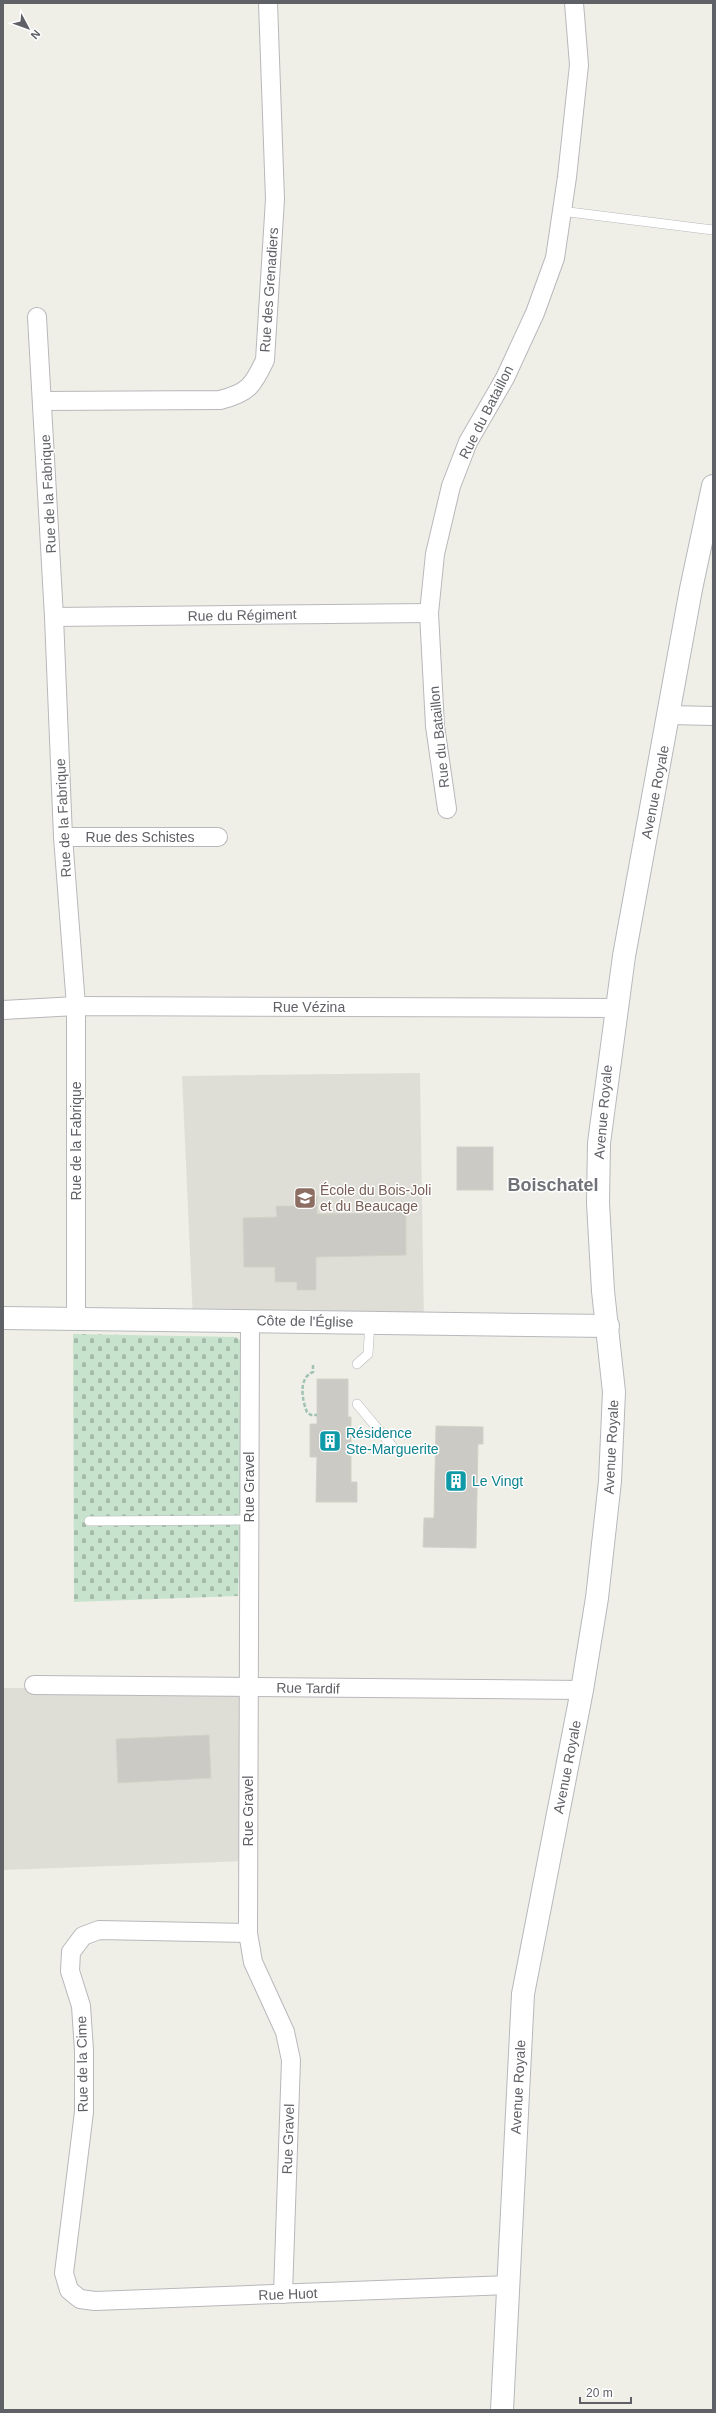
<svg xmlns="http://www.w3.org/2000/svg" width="716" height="2413" font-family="Helvetica,sans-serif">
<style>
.education{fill:#dfded6}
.cemetery{fill:url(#cemetery-stones)}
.building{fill:#cbcac4;stroke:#d3d2c7}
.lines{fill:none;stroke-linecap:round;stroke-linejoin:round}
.lane-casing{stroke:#b8b8bc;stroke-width:10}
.street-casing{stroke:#b8b8bc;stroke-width:20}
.secondary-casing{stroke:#b6b8bd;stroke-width:24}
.path{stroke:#a0c2b0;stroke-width:2.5;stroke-dasharray:4 2;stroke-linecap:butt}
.lane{stroke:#fff;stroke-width:9}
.street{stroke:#fff;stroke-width:18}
.secondary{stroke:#fff;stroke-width:22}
.labels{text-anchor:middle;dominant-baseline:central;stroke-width:3;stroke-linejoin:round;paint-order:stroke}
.street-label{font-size:14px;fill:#5f6166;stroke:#fff}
.education-label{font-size:14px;fill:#785e54;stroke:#fff;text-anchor:start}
.culture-label{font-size:14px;fill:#0d838f;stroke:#fff;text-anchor:start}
.district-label{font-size:18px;font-weight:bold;fill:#707278;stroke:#fff}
</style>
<defs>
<pattern id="cemetery-stones" width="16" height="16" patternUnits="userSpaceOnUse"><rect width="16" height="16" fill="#c7e3cd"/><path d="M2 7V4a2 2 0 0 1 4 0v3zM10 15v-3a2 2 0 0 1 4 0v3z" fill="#a5bbaa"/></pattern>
</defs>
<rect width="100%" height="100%" fill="#efefe8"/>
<!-- education -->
<g class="education">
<polygon points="420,1073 424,1323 193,1320 182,1076"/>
<polygon points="249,1687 248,1861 3,1870 3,1688"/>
</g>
<!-- cemetery -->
<polygon class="cemetery" points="73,1334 236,1337 247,1346 238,1596 74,1602"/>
<!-- building -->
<g class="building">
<rect x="457" y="1147" width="36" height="43"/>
<polygon points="317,1196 317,1214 382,1213 382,1209 406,1209 406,1255 316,1257 316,1290 297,1290 297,1282 275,1282 275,1267 244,1267 243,1218 277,1217 276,1206 295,1206 295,1197"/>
<polygon points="317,1379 348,1379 348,1417 351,1417 351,1482 357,1482 357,1502 316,1502 317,1457 310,1457 310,1424 317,1424"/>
<polygon points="436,1426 483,1427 483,1444 478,1444 476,1548 423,1547 424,1518 434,1518"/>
<polygon points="209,1735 211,1778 118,1783 116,1739"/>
</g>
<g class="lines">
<!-- lane casing -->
<g class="lane-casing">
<g id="lane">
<polyline points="561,211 713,230"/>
<polyline points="357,1364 368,1354 370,1322"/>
<polyline points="357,1404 392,1446"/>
<polyline points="89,1521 249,1520"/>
</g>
</g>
<!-- street casing -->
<g class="street-casing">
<g id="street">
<polyline points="37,317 54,617 63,837 76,1006 76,1319"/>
<path d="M43,401L220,400C248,393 253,386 265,360L275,199L268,3"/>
<polyline points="54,617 429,613"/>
<polyline points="670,715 713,716"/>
<polyline points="447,809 435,726 429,613 435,554 451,486 468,442 505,378 535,313 555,258 567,177 579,65 574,3"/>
<polyline points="63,837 218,837"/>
<polyline points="3,1010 76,1006 616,1008"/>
<polyline points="250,1321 248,1933 253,1962 285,2032 291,2060 283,2294"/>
<polyline points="34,1685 582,1690"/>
<polyline points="248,1933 99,1930 83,1936 71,1952 70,1971 81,2006 84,2050 84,2112 64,2273 69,2290 80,2299 95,2301 509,2285"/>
</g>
</g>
<!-- secondary casing -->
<g class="secondary-casing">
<g id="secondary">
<polyline points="3,1318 608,1326"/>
<polyline points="502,2410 523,1994 582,1690 597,1598 610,1481 614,1392 603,1291 598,1203 599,1143 624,956 691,589 713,486"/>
</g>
</g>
<!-- path -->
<path class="path" d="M313,1365V1372C298,1378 302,1400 307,1412L311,1415H317"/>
<!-- lane -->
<use href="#lane" class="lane"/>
<!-- street -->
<use href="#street" class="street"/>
<!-- secondary -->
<use href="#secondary" class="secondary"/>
</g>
<!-- icons -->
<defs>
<g id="school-square" transform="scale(1.15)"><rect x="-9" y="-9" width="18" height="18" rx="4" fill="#8d6e63" stroke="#fff"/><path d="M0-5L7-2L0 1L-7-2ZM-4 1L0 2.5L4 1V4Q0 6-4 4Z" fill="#fff"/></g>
<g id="building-square" transform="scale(1.15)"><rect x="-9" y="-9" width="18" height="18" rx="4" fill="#0f9aa8" stroke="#fff"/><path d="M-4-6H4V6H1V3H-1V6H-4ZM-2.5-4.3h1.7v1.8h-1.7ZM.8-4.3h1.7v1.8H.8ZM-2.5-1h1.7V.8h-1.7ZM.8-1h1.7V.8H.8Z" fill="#fff"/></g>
</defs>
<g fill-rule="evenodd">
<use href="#school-square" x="305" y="1198"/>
<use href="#building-square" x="330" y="1441"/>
<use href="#building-square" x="456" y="1481"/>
</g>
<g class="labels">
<!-- street labels -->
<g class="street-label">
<text transform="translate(269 290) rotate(-86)">Rue des Grenadiers</text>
<text transform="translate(486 412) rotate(-63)">Rue du Bataillon</text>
<text transform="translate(48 494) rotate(-93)">Rue de la Fabrique</text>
<text transform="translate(242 615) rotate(-1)">Rue du Régiment</text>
<text transform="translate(439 737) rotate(-96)">Rue du Bataillon</text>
<text transform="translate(655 792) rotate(-79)">Avenue Royale</text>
<text transform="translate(63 818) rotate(-93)">Rue de la Fabrique</text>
<text x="140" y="837">Rue des Schistes</text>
<text x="309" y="1007">Rue Vézina</text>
<text transform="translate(603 1112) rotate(-85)">Avenue Royale</text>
<text transform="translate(76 1141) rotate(-90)">Rue de la Fabrique</text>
<text transform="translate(305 1321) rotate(1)">Côte de l'Église</text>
<text transform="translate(611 1447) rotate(-87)">Avenue Royale</text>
<text transform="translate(249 1487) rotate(-90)">Rue Gravel</text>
<text transform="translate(308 1688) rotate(1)">Rue Tardif</text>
<text transform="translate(567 1767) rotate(-79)">Avenue Royale</text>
<text transform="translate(248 1811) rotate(-90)">Rue Gravel</text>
<text transform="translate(82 2064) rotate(-91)">Rue de la Cime</text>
<text transform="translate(518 2087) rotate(-87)">Avenue Royale</text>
<text transform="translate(288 2139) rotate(-88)">Rue Gravel</text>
<text transform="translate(288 2294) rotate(-2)">Rue Huot</text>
</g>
<!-- education labels -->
<g class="education-label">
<text x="320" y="1190">École du Bois-Joli<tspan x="320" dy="16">et du Beaucage</tspan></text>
</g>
<!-- culture labels -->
<g class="culture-label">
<text x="346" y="1433">Résidence<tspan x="346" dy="16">Ste-Marguerite</tspan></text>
<text x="472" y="1481">Le Vingt</text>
</g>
<!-- district labels -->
<g class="district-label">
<text x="553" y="1185">Boischatel</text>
</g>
</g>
<!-- border -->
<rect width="716" height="2413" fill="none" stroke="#5f6166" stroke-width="8"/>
<!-- north arrow -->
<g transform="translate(28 28) rotate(131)" stroke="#ffffff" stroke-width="3" paint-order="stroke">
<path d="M0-3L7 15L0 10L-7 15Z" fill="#5f6166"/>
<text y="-6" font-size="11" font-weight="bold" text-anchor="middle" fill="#5f6166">N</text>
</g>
<!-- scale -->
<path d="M580 2397v6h51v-6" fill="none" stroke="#5f6166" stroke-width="2"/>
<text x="586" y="2397" font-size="12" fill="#5f6166" stroke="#ffffff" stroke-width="3" paint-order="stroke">20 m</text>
</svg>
